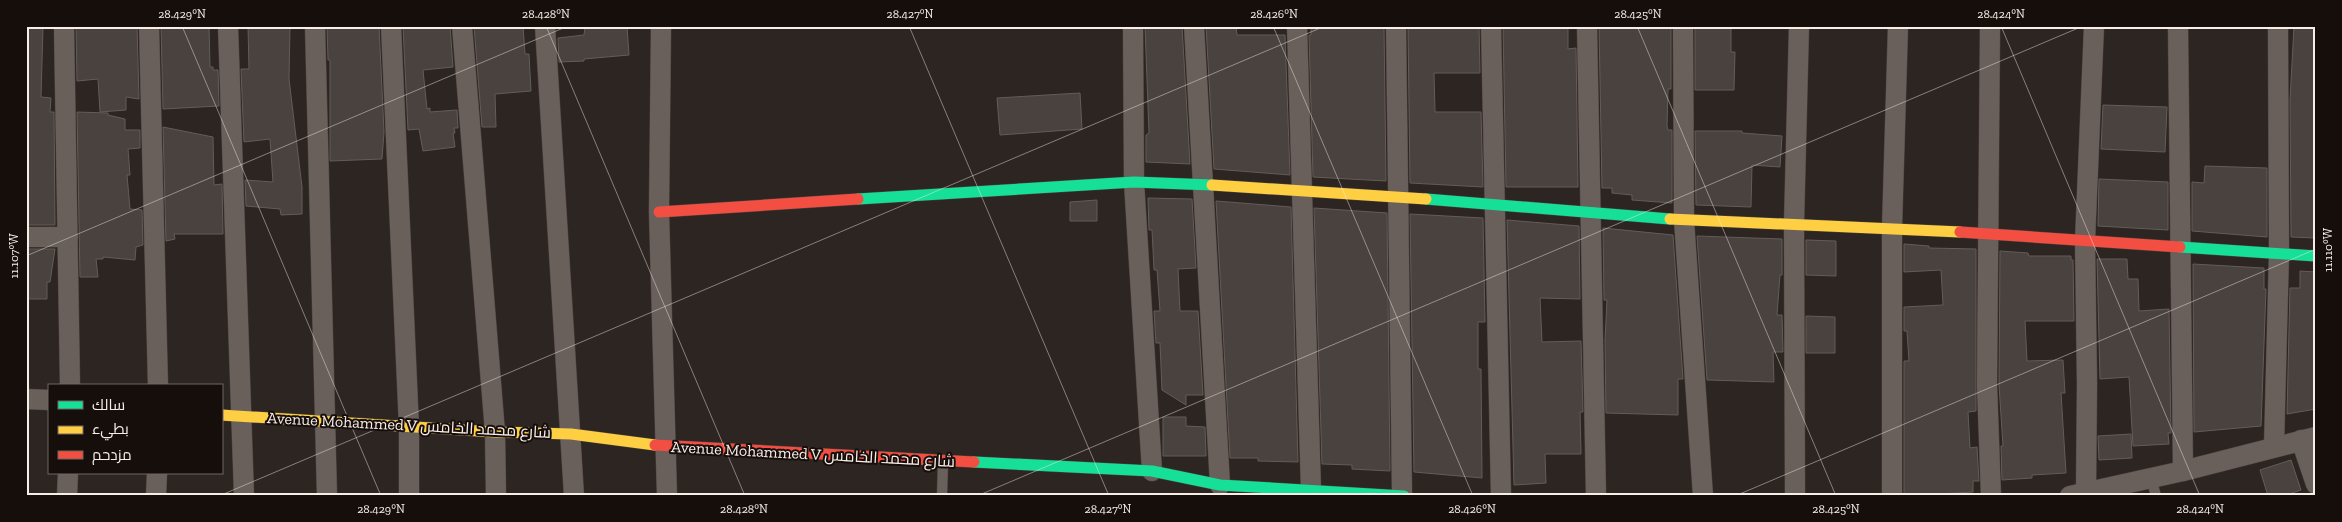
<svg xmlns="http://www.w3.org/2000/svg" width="2342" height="522" font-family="'Zilla Slab',Cairo,serif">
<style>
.building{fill:#49423f;stroke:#635c59}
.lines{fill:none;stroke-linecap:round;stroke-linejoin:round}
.lane-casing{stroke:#49423e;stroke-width:11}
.street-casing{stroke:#49423e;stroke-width:21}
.fast-casing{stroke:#49423e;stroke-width:12}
.slow-casing{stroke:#49423e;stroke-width:12}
.jam-casing{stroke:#49423e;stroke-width:12}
.lane{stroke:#695f5b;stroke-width:10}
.street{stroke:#695f5b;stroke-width:20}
.fast{stroke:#16e098;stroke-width:11}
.slow{stroke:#ffcf43;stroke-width:11}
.jam{stroke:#f24e42;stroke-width:11}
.ticks{fill:none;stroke:#f9ede8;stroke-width:1;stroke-opacity:0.45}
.labels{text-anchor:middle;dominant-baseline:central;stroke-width:4;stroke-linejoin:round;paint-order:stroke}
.street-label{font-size:16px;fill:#f9ede8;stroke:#160e0b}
.neatline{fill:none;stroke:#f9ede8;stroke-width:2}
.ticks-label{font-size:12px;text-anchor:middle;fill:#f9ede8}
</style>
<rect width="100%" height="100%" fill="#2d2521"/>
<!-- building -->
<g class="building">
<polygon points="26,26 43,26 41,97 51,98 50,112 54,112 55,225 26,225"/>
<polygon points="76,26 137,26 139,99 126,97 126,110 100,112 98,79 77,81"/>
<polygon points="161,26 209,26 210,67 213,67 213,70 218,70 219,106 163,109"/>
<polygon points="248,26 290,26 289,79 302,187 302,214 281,215 280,209 246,206 245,180 273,182 270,139 244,142 241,69 249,69"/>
<polygon points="327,26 379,26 384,132 382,159 330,161 330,60 328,60"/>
<polygon points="403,26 450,26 453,67 423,70 427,109 430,108 430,112 457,110 458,128 454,128 455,133 453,133 455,147 423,151 419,129 408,130"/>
<polygon points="474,26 523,26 525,54 529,54 531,91 495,94 496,127 482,127"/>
<polygon points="585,26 627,26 629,55 584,59 584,61 559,62 558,38 584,35"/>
<polygon points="1145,26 1182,26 1190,164 1146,162 1146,135 1149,133"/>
<polygon points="1206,26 1236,26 1237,35 1285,35 1290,175 1214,169"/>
<polygon points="1311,26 1384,26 1386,181 1313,177 1309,35 1311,35"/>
<polygon points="1408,26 1479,26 1480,73 1434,73 1435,112 1481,112 1483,187 1410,183"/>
<polygon points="1503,26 1568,26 1568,49 1576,48 1578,187 1506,187"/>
<polygon points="1599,26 1671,26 1671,89 1668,89 1667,126 1668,130 1672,130 1672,203 1632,200 1632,195 1612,193 1612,188 1602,188"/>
<polygon points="1695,26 1731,26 1731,52 1735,52 1734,90 1695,90"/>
<polygon points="2294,26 2316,26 2316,238 2291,237 2290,100"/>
<polygon points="1080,93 1082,129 1000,135 997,98"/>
<polygon points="2103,105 2167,107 2165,152 2101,149"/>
<polygon points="77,112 108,113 108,115 125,119 125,130 140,130 140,148 128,149 130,175 127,175 130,209 142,210 143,245 136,247 135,260 103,257 103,259 96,259 98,277 80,277"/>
<polygon points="163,127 213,137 214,185 222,184 223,234 174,234 175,239 166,241"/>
<polygon points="1695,131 1742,131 1742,133 1782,136 1780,167 1752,165 1751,207 1696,205"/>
<polygon points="2205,166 2267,168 2267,237 2192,231 2192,182 2204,183"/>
<polygon points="2099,179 2168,182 2168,230 2098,226"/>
<polygon points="1148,198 1192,199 1196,268 1178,269 1180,311 1198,311 1203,395 1186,395 1186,405 1162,390 1160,343 1156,343 1155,328 1154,311 1160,311 1157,270 1154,270 1152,230 1149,230"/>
<polygon points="1097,200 1097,221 1070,221 1070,202"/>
<polygon points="1216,201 1291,207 1298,462 1258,461 1258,458 1230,458"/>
<polygon points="1314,208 1387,213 1390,471 1352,469 1352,465 1322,464"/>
<polygon points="1410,214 1483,218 1485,322 1478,322 1478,369 1481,369 1482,478 1414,472"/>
<polygon points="1507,220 1579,226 1580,299 1540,298 1542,342 1581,341 1583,412 1580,412 1581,454 1545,454 1546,483 1514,485"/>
<polygon points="1603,228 1673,235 1683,379 1678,379 1678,415 1606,413 1605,340 1607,300 1604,300"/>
<polygon points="1697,236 1782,239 1782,275 1780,275 1777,315 1782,315 1783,352 1773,352 1774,382 1707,380"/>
<polygon points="1806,240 1836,241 1836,276 1806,275"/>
<polygon points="1904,244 1929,246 1929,248 1976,249 1976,411 1968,412 1970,448 1977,447 1979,481 1973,481 1973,492 1904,496 1904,361 1909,361 1907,331 1904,331 1904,307 1943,305 1941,270 1904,272"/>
<polygon points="26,249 55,249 50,282 47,282 47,299 26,299"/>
<polygon points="2000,251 2028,253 2029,256 2071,256 2071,260 2073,260 2074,321 2025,321 2027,361 2063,360 2065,393 2061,393 2066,473 2032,475 2032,478 2002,480 2001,446 2003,446 1999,385"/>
<polygon points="2097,259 2127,259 2128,279 2138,279 2139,311 2169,309 2171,433 2168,433 2169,444 2133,446 2129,377 2100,379"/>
<polygon points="2193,264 2264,268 2264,289 2266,289 2261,426 2194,432"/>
<polygon points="2300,271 2316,272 2316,409 2287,414 2290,288 2300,288"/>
<polygon points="1806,316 1835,317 1835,353 1806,353"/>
<polygon points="1163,417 1186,417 1186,426 1205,427 1206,456 1163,456"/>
<polygon points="2131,434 2132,458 2099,460 2098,436"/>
<polygon points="2291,460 2301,490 2283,496 2268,496 2260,470"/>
</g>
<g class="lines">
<!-- lane casing -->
<g class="lane-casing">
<g id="lane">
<polyline points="2151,478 2156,496"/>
<polyline points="942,496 943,462"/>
</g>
</g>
<!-- street casing -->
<g class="street-casing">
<g id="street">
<polyline points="64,26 70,386"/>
<polyline points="149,26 158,386"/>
<polyline points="228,26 244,496"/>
<polyline points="315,26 327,496"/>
<polyline points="391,26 409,427 409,496"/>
<polyline points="462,26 495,432 496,496"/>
<polyline points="545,26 574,496"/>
<polyline points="661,26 659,212 667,496"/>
<polyline points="1133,26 1134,182 1152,471"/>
<polyline points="1194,26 1220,485"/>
<polyline points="1297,26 1311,490"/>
<polyline points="1396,26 1402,495"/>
<polyline points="1491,26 1501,496"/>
<polyline points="1587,26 1596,496"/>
<polyline points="1683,26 1684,220 1703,496"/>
<polyline points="1990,26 1987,385 1991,496"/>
<polyline points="2178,26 2183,471"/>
<polyline points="26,237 68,237"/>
<polyline points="26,399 49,400"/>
<polyline points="2301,440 2316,484"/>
<polyline points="2274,447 2279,253 2278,26"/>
<polyline points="2086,492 2087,383 2085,241 2094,26"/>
<polyline points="67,496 68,473"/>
<polyline points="156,496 157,473"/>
<polyline points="1795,496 1794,224 1799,26"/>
<polyline points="1892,496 1892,228 1898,26"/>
<polyline points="2070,496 2183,471 2316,437"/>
</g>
</g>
<!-- fast casing -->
<g class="fast-casing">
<g id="fast">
<polyline points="858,199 1134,182 1212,185"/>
<polyline points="1426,199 1670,219"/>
<polyline points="2180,247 2316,256"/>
<polyline points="974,462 1152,471 1220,485 1404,496"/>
</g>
</g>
<!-- slow casing -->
<g class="slow-casing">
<g id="slow">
<polyline points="1212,185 1426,199"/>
<polyline points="1670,219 1960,232"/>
<polyline points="221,415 495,432 571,434 655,445"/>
</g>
</g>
<!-- jam casing -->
<g class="jam-casing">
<g id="jam">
<polyline points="659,212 858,199"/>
<polyline points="1960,232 2180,247"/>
<polyline points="655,445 974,462"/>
</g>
</g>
<!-- lane -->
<use href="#lane" class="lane"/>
<!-- street -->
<use href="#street" class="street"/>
<!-- fast -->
<use href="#fast" class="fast"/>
<!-- slow -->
<use href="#slow" class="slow"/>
<!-- jam -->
<use href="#jam" class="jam"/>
</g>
<!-- ticks -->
<path class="ticks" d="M182,26L381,496M546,26L745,496M909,26L1109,496M1273,26L1473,496M1637,26L1836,496M2001,26L2200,496M26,256L568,26M219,496L1325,26M977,496L2083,26M1735,496L2316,249"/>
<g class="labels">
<!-- street labels -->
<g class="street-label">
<text transform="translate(409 425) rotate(3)">Avenue Mohammed V شارع محمد الخامس</text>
<text transform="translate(813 454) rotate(3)">Avenue Mohammed V شارع محمد الخامس</text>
</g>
</g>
<!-- border -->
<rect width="2342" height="522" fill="none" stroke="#160e0b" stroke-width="55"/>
<!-- legend -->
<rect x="48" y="384" width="175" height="90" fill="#160e0b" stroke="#716763"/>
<rect x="58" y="401" width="25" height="8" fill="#16e098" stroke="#716763"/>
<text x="92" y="410" font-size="15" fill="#f9ede8">سالك</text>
<rect x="58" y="426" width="25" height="8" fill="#ffcf43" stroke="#716763"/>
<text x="92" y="434" font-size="15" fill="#f9ede8">بطيء</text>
<rect x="58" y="451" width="25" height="8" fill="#f24e42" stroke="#716763"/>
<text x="92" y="460" font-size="15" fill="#f9ede8">مزدحم</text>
<rect x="28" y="28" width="2286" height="466" class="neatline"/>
<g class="ticks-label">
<text x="182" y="18">28.429°N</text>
<text x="546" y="18">28.428°N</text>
<text x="910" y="18">28.427°N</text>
<text x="1274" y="18">28.426°N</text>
<text x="1638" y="18">28.425°N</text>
<text x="2001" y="18">28.424°N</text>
<text transform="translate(2328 250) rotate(-90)" y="4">11.110°W</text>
<text transform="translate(14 256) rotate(-90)" y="4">11.107°W</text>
<text x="381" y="513">28.429°N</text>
<text x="744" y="513">28.428°N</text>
<text x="1108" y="513">28.427°N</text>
<text x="1472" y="513">28.426°N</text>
<text x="1836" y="513">28.425°N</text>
<text x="2200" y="513">28.424°N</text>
</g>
</svg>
